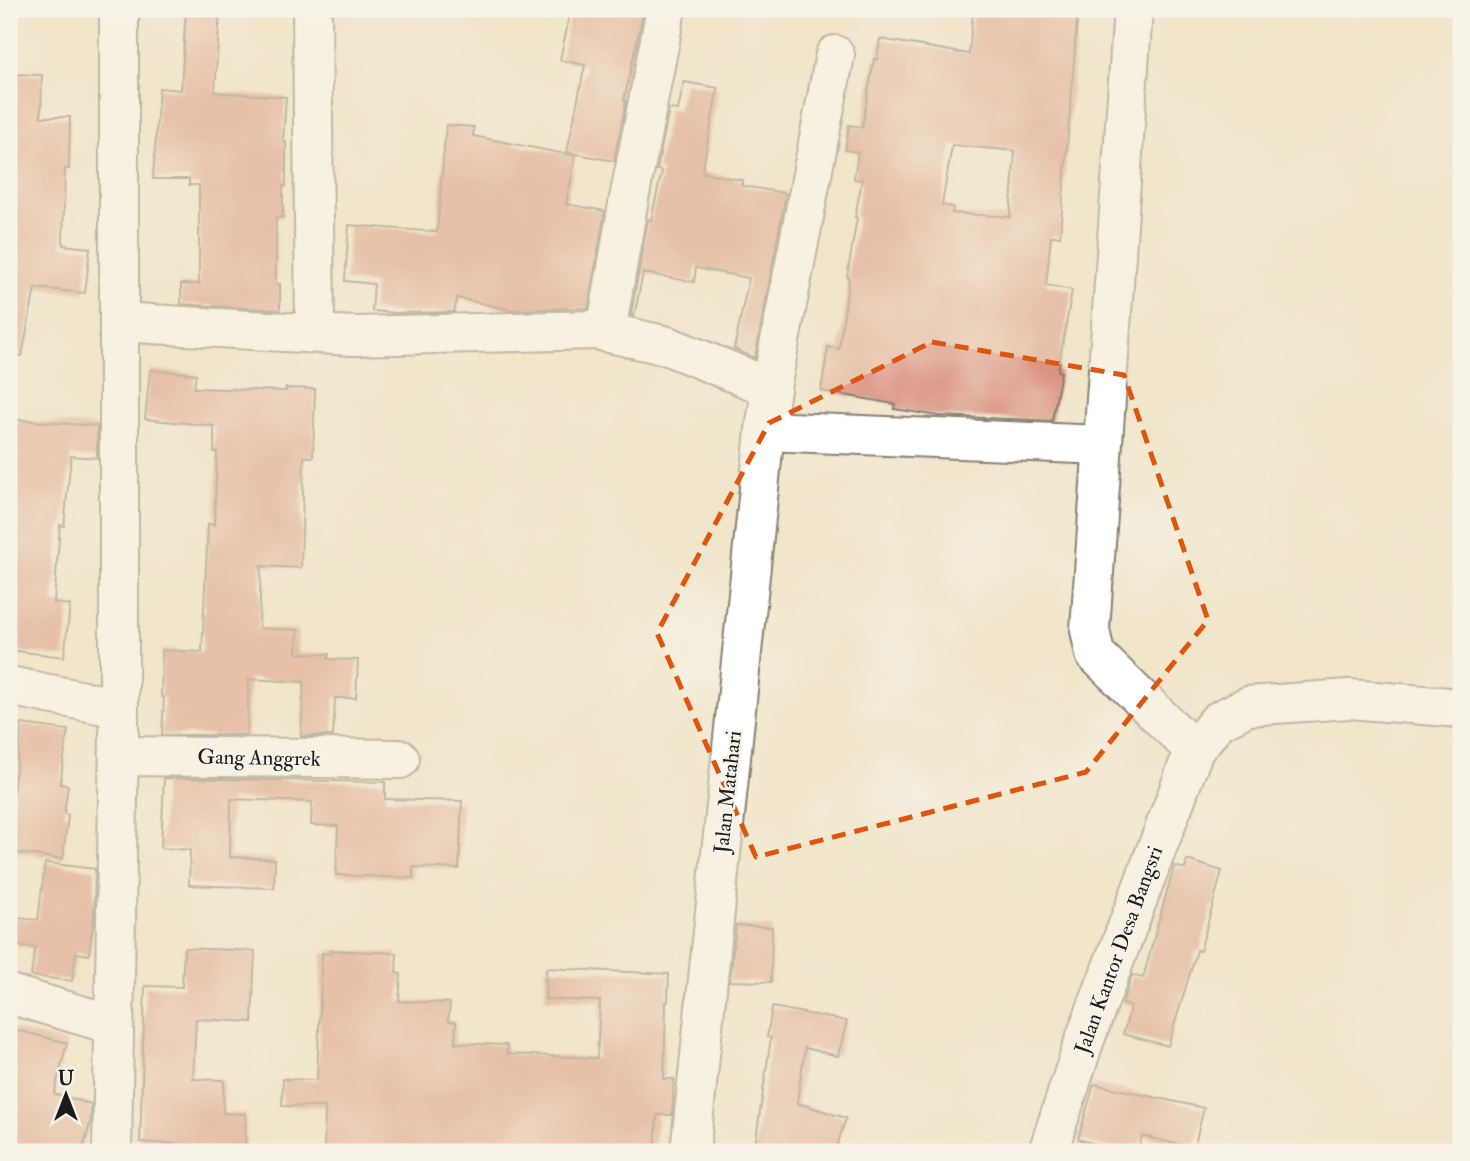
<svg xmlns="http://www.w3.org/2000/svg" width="1470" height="1161" font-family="'IM FELL Double Pica',serif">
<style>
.building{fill:#da927f;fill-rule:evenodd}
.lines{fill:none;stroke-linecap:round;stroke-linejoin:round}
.minor-casing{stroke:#868073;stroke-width:42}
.minor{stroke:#fff;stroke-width:38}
.marked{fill:none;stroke:#de560d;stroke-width:5;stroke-dasharray:14 9;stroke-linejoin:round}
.labels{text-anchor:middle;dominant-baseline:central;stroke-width:5;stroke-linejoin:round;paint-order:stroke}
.street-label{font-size:21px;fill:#1c1c1c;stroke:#f7f3e8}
</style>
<rect width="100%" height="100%" fill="#f7f3e8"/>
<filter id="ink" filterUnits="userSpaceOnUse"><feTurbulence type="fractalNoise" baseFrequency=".0143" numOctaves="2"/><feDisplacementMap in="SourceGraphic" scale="14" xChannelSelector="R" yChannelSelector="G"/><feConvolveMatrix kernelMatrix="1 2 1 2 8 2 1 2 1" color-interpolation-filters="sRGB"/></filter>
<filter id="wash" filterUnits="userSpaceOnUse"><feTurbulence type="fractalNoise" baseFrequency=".00686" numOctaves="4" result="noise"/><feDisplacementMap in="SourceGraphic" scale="28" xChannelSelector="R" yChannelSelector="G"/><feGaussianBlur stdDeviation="1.57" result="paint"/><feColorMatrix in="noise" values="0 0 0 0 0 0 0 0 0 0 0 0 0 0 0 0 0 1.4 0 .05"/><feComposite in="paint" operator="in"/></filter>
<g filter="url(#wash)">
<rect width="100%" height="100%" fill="#f1e5ca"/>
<g id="blocks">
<!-- building -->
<g class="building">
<polygon points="186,9 220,9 215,92 286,97 283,142 286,142 286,186 283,186 283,217 276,217 276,284 280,284 280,310 181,304 181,284 199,284 199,185 189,185 189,179 153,179 159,88 181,90"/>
<polygon points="571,9 644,9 624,100 626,101 614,161 567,152 585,65 560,60"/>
<path d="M1034,9H1078L1060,236H1051L1046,285L1072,290L1058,371L1061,372L1052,421L939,416L894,409L895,404L821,391L828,347L839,349L849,277H847L857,218L855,217L862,180L854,179L858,152L845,150L849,125L862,127L874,59H877L880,39L969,54L973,10L1033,16ZM952,145L1015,151L1010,217L952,213L953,207L942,205Z"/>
<polygon points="9,74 42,75 41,117 70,117 69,169 65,169 63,245 90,248 85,293 35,288 22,356 9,355"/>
<polygon points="684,82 718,88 702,172 742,180 742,186 786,193 755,358 734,349 749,278 696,268 694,282 643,273 634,316 631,315 648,219 651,220 662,171 657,170 669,109 678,110"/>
<polygon points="446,125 474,127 473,136 576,156 566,204 605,211 588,308 511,310 457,298 454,312 396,313 372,311 374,284 345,281 349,225 437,232"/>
<polygon points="150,370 196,374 194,388 286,391 286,388 315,389 313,457 304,457 301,568 261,566 259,628 298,630 297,653 329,654 328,659 358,660 356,698 335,698 333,736 301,736 304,682 249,679 247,735 162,735 164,697 161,697 162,650 202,652 208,524 214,525 217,452 214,452 214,426 145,419"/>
<polygon points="9,419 97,426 97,458 71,456 64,526 60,525 54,603 70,605 64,657 9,650"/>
<polygon points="22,724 68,730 60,784 68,785 64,814 68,815 63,859 9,852 9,807 11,807"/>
<polygon points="164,778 385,782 385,799 462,801 459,869 413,867 413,878 336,875 338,826 311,825 312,802 231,799 230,857 275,859 274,888 189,885 190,850 161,848"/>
<polygon points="1187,860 1222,871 1200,951 1197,950 1168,1046 1123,1034 1131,1006 1122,1004 1132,975 1143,978 1174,866 1185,869"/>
<polygon points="45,863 95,869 94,918 89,955 76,953 72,981 31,976 35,948 9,945 9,917 38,920"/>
<polygon points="736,925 772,927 771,982 730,981"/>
<polygon points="184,948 255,951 252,1022 196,1019 193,1079 224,1080 223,1113 246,1114 245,1149 179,1146 179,1144 140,1142 145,986 182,987"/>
<polygon points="330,950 397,953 396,973 401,974 399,1001 450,1003 448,1021 456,1022 455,1043 507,1045 507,1054 597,1058 600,1001 545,999 546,968 669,974 668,1002 666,1002 664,1079 674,1079 673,1100 672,1115 657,1115 655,1152 324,1152 325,1107 282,1106 283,1079 317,1080 322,953 330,954"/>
<polygon points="772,1007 847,1021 838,1056 805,1048 797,1103 846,1118 835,1152 754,1152 771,1038 767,1037"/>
<polygon points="9,1028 67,1043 54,1094 91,1104 91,1120 82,1152 9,1152"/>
<polygon points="1094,1084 1204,1108 1194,1148 1142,1136 1137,1152 1122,1152 1078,1139"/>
</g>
</g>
</g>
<g filter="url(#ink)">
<use href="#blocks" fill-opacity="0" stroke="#868073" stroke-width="2"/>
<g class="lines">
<!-- minor casing -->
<g class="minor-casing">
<g id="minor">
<polyline points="312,9 315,333"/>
<polyline points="1133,9 1090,630 1095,654 1194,750"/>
<polyline points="119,322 353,336 596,330 668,346 771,388"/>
<polyline points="606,332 628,204 666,9"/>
<polyline points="765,431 1102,445"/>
<polyline points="9,686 119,708"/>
<polyline points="119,756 400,759"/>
<polyline points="9,994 114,1025"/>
<polyline points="112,1152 119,739 119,9"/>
<polyline points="690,1152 765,431 771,388 835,55"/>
<polyline points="1048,1152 1085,1039 1194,750 1218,721 1248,706 1349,699 1461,708"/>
</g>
</g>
<!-- minor -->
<use href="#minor" class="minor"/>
</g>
</g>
<!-- marked area -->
<path d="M0 0H1470V1161H0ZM932,342L1124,375L1208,620L1086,772L756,857L657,633L769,423Z" fill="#f1e5ca" fill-opacity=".55" fill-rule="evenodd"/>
<path class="marked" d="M932,342L1124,375L1208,620L1086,772L756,857L657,633L769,423Z"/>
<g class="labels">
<!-- street labels -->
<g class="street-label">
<text transform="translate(259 758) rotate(1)">Gang Anggrek</text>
<text transform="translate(728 792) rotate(-84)">Jalan Matahari</text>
<text transform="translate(1119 950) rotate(-70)">Jalan Kantor Desa Bangsri</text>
</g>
</g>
<!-- margin -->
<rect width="1470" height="1161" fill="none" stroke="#f7f3e8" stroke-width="35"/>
<!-- north arrow -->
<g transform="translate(66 1095)" stroke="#f7f3e8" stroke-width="5" paint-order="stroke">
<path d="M0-5L12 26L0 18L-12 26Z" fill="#1c1c1c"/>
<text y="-10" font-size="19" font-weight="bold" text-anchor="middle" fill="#1c1c1c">U</text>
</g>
</svg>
